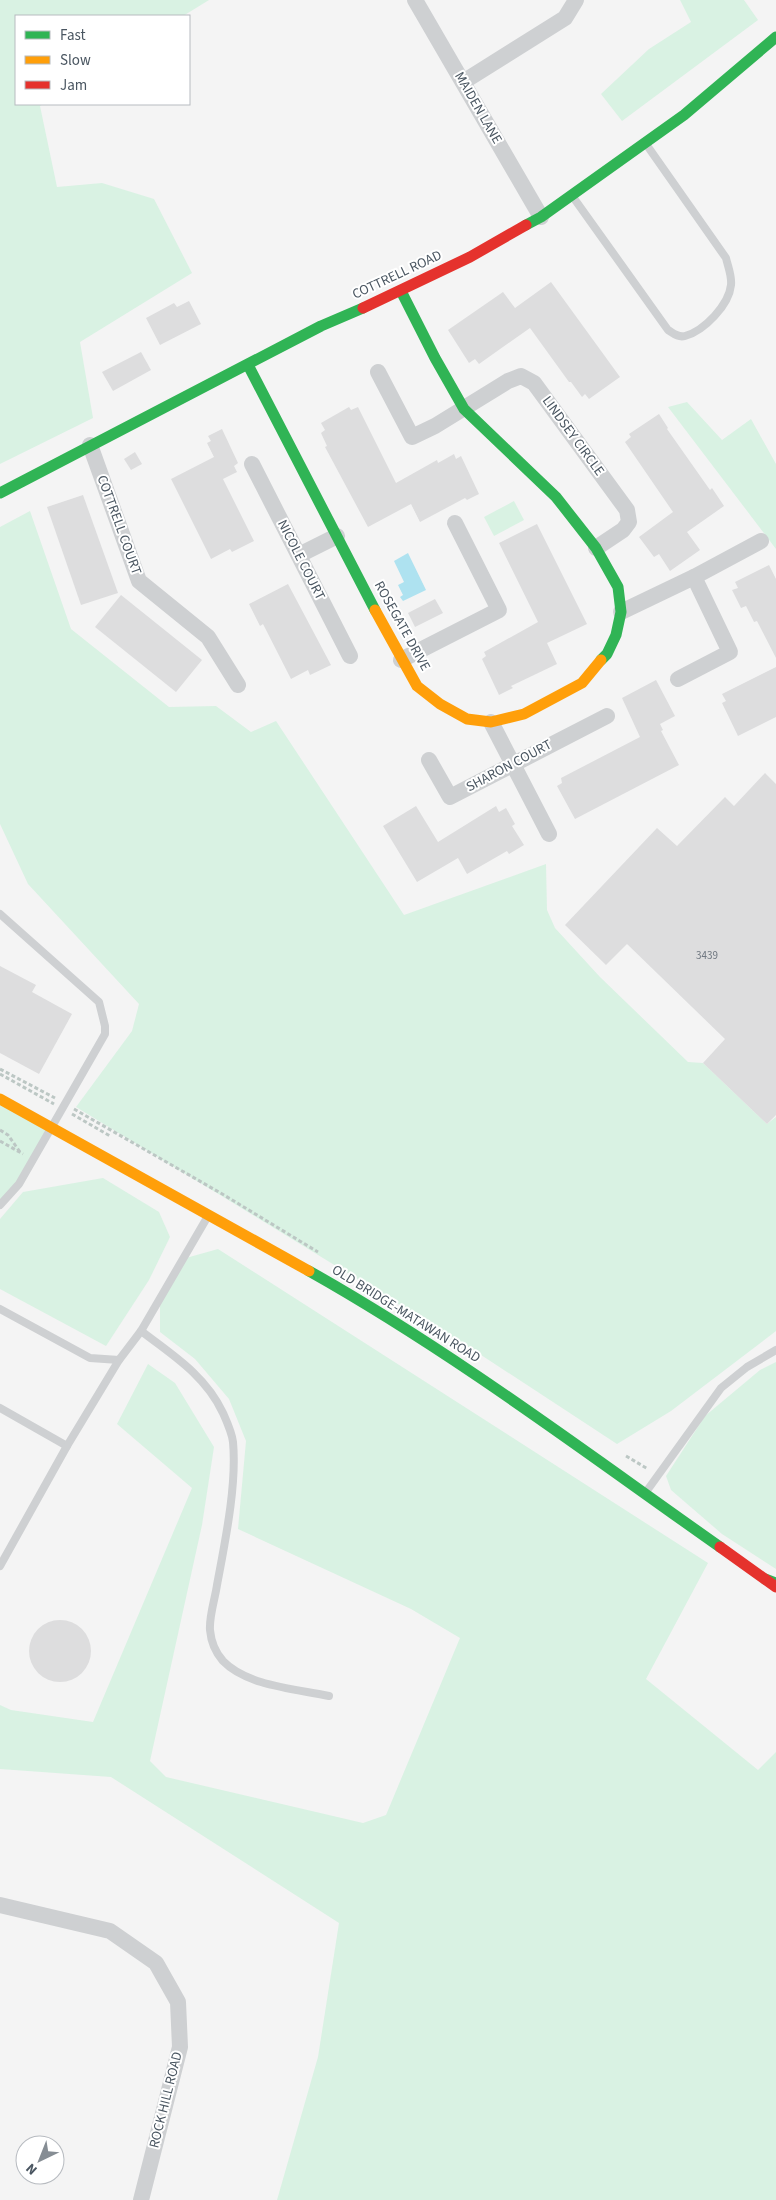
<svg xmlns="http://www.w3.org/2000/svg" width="776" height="2200" font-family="'Source Sans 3',sans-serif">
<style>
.green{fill:#d9f2e3}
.water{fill:#aee2f0}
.building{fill:#ddddde}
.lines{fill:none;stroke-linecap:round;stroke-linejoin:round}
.path{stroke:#bcc7c4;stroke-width:3;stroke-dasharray:4 2.5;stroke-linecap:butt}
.lane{stroke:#ced0d2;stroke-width:8}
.street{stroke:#ced0d2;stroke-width:16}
.fast{stroke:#30b455;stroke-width:11}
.slow{stroke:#ff9f0a;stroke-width:11}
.jam{stroke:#e5322d;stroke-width:11}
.labels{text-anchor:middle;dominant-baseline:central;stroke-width:4;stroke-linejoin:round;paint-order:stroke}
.number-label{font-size:11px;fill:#707881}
.street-label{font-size:14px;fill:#4a5661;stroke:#fff}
</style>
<rect width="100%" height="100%" fill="#f4f4f4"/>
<!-- green -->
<g class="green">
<polygon points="0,0 209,0 183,16 16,16 16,104 43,104 40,106 57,187 102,183 154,199 192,273 80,342 93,418 0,464"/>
<polygon points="680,0 744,0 758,20 622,121 601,94 649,49 691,22"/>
<polygon points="687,402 722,440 751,419 776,464 776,549 668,407"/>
<polygon points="514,501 524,520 494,536 484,517"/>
<polygon points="30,511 71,629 169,707 216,706 251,732 276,721 404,915 546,864 547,910 555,928 600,977 688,1062 703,1063 767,1124 776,1117 776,1331 671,1411 617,1444 475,1351 76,1107 132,1031 139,1004 28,884 0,824 0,527"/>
<polygon points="0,1099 50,1127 33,1159 0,1205"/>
<polygon points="103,1178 159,1212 170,1237 149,1280 106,1346 0,1289 0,1219 23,1192"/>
<polygon points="218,1249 708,1563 646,1679 758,1770 776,1752 776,2200 277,2200 318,2057 339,1923 111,1777 0,1769 0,1705 11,1710 93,1722 192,1488 117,1424 148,1364 175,1383 214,1447 202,1525 150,1761 166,1777 363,1823 386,1815 460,1638 411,1609 238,1529 246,1441 229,1399 195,1359 160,1332 160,1303 186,1258"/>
<polygon points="776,1362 776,1569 722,1534 671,1490 666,1476 705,1416 760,1370"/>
</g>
<!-- water -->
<polygon class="water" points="408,553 426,590 403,601 400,597 403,595 398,585 404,582 394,561"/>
<!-- building -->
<g class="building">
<polygon points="551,282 620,377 589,399 585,394 582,397 571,382 569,382 530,328 479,364 475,359 469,363 448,330 503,292 515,308"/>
<polygon points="189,301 201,324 160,345 146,318 174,303 177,307"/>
<polygon points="141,352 151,370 113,391 102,372"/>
<polygon points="349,407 351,410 358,407 396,483 437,460 438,463 454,454 456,459 461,456 479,494 467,500 465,498 420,522 411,504 368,527 325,447 327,446 321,433 325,430 321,423"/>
<polygon points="659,414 668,428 667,429 710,490 712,488 724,506 687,532 700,550 670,571 659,554 654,557 639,537 673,512 625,442 631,437 629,434"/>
<polygon points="222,429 238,463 234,466 237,472 223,479 254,541 232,552 230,549 211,559 171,479 214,457 207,443 211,441 208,436"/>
<polygon points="135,452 142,464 131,470 124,459"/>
<polygon points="83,495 118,593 81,605 47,507"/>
<polygon points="537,524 587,624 547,643 557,664 511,686 513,688 499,695 482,659 486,656 484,652 538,622 499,543"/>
<polygon points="769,565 776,579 776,658 757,621 754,622 746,606 741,608 732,590 738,588 735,582"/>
<polygon points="288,584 331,665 310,675 308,670 291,679 263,624 260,626 249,604"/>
<polygon points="121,595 202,660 176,692 95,627"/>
<polygon points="435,599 443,613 415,627 408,613"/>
<polygon points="776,667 776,717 738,736 722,703 726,701 722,694"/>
<polygon points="656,680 675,716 660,724 663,730 661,731 679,765 575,819 557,786 562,783 561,778 640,737 622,698"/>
<polygon points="765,773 776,784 776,1115 767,1124 703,1063 725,1039 627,944 606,965 565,925 657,828 677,846 725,797 734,806"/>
<polygon points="416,806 438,842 496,806 499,812 506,808 515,824 512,826 524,845 509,854 507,851 467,874 458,858 417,882 383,826"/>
<polygon points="0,966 36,985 32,992 72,1014 39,1074 0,1053"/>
<circle cx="60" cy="1651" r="31"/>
</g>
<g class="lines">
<!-- path -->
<g class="path">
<polyline points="0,1069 55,1098"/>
<polyline points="0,1074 54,1104"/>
<polyline points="74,1109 224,1195 318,1252"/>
<polyline points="72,1114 110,1136"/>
<polyline points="0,1130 8,1135 20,1152"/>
<polyline points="0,1141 23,1154"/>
<polyline points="626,1456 648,1469"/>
</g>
<!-- lane -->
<g class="lane">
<path d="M573,197L668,330C673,333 678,338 685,336C704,331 729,305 731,285C732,276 728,267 726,258L646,144"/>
<polyline points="0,914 99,1002 105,1026 105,1034 19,1184 0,1205"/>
<polyline points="0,1309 90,1358 119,1360 141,1331 208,1216"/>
<path d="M141,1331C173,1355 206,1376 223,1413C227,1422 232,1433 233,1442C237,1485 225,1542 217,1585C215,1599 209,1616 210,1630C211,1641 215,1652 223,1661C247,1686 296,1689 329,1696"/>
<polyline points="0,1408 67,1446"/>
<polyline points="646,1492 721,1388 747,1367 776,1350"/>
<polyline points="0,1566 67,1446 119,1360"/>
</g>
<!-- street -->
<g class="street">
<polyline points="415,0 541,217"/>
<polyline points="463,82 565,18 576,0"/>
<polyline points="378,372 412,437 435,426 508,381 521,376 534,383 627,510 629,522 623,530 596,548"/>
<polyline points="90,445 139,581 208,637 238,685"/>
<polyline points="252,464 350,656"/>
<polyline points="299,555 337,536"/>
<polyline points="694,577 761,541"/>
<polyline points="621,612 694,577 730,652 678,679"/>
<polyline points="401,660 499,610 455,523"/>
<polyline points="491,722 549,834"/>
<polyline points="429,760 450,797 607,716"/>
<polyline points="0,1905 110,1931 156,1963 178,2002 180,2047 141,2200"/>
</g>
<!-- fast -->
<g class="fast">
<polyline points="526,225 541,217 684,115 776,37"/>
<polyline points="401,291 435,358 464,409 556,497 596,548 618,587 621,612 616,635 607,654 601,660"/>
<polyline points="248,365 375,610"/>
<polyline points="0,493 321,326 363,308"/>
<path d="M309,1271C453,1352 585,1452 720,1547"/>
<polyline points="765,1579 776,1583"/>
</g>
<!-- slow -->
<g class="slow">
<polyline points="375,610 417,686 440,704 467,719 491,722 524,714 582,683 601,660"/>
<polyline points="0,1099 309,1271"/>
</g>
<!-- jam -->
<g class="jam">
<polyline points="363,308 470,257 526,225"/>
<polyline points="720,1547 776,1587"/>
</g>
</g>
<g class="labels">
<!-- number labels -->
<g class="number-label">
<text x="707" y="955">3439</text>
</g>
<!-- street labels -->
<g class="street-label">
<text transform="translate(478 108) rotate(60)">MAIDEN LANE</text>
<text transform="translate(397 275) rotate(-25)">COTTRELL ROAD</text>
<text transform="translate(573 436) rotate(54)">LINDSEY CIRCLE</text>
<text transform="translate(119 525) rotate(70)">COTTRELL COURT</text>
<text transform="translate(301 560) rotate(63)">NICOLE COURT</text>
<text transform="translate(402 626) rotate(61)">ROSEGATE DRIVE</text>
<text transform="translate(509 766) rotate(-28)">SHARON COURT</text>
<text transform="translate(406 1314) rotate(32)">OLD BRIDGE-MATAWAN ROAD</text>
<text transform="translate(166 2100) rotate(-76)">ROCK HILL ROAD</text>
</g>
</g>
<!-- legend -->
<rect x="15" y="15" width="175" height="90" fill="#ffffff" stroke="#b7bbc0"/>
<rect x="25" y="31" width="25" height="8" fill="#30b455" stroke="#b7bbc0"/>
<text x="60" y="40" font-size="15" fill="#4a5661">Fast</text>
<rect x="25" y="56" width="25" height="8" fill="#ff9f0a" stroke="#b7bbc0"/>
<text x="60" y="65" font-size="15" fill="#4a5661">Slow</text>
<rect x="25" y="81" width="25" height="8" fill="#e5322d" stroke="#b7bbc0"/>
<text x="60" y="90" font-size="15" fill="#4a5661">Jam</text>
<!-- north arrow -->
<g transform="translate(40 2160) rotate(223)"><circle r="24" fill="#ffffff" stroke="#b7bbc0"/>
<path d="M0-4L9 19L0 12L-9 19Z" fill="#868d94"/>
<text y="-8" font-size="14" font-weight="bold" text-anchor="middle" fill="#4a5661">N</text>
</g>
</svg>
